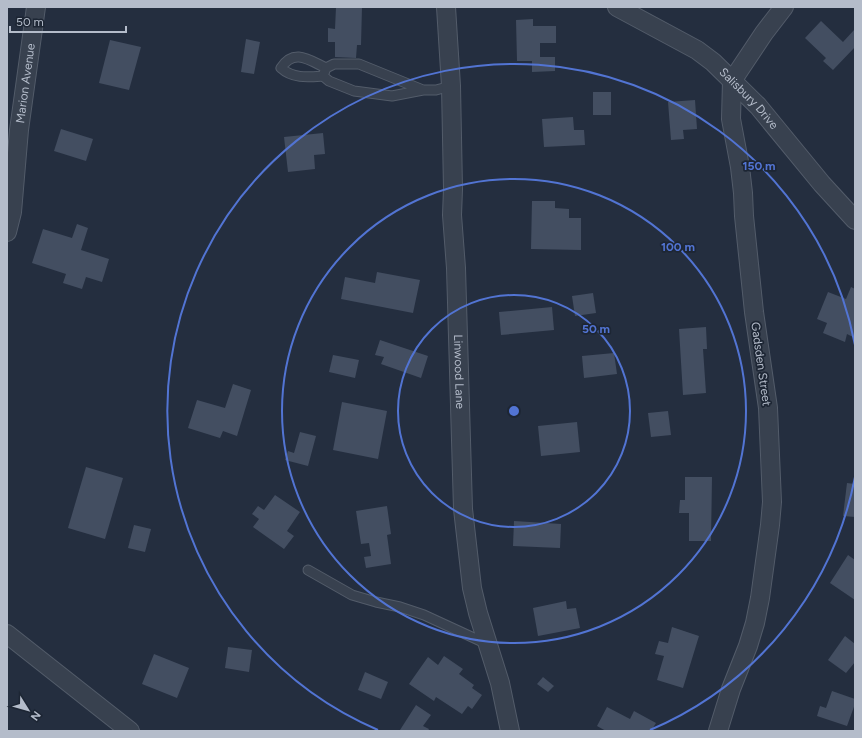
<svg xmlns="http://www.w3.org/2000/svg" width="862" height="738" font-family="Figtree,sans-serif">
<style>
.building{fill:#434e61}
.lines{fill:none;stroke-linecap:round;stroke-linejoin:round}
.lane-casing{stroke:#535c6a;stroke-width:11}
.street-casing{stroke:#535c6a;stroke-width:20}
.lane{stroke:#38414f;stroke-width:9}
.street{stroke:#38414f;stroke-width:18}
.ring{fill:none;stroke:#5274d3;stroke-width:2}
.labels{text-anchor:middle;dominant-baseline:central;stroke-width:3.5;stroke-linejoin:round;paint-order:stroke}
.street-label{font-size:12px;fill:#b4bcca;stroke:#1d2634}
.centre{fill:#5274d3;stroke:#1d2634;stroke-width:2}
.ring-label{font-size:12px;text-anchor:middle;font-weight:bold;fill:#5274d3;stroke:#1d2634;stroke-width:3.5;stroke-linejoin:round;paint-order:stroke}
</style>
<rect width="100%" height="100%" fill="#242e3f"/>
<!-- building -->
<g class="building">
<polygon points="336,7 362,7 361,45 357,45 356,58 335,57 335,42 328,42 328,28 335,29"/>
<polygon points="533,19 533,26 556,26 556,43 540,43 540,57 555,57 555,71 532,72 532,61 517,61 516,20"/>
<polygon points="821,21 843,42 854,30 855,31 855,47 833,70 823,61 826,58 805,38"/>
<polygon points="246,39 260,42 254,74 241,72"/>
<polygon points="110,40 141,47 129,90 99,83"/>
<rect x="593" y="92" width="18" height="23"/>
<polygon points="695,100 697,129 683,130 684,139 671,140 668,102"/>
<polygon points="573,117 574,130 584,130 585,145 544,147 542,119"/>
<polygon points="61,129 93,139 86,161 54,151"/>
<polygon points="323,133 325,154 314,155 315,169 288,172 284,137"/>
<polygon points="532,201 555,201 555,208 569,209 569,218 581,218 581,250 531,249"/>
<polygon points="77,224 88,228 81,250 109,259 102,282 86,277 82,289 63,283 66,274 32,263 43,229 72,238"/>
<polygon points="377,272 420,280 413,313 341,299 345,277 375,283"/>
<polygon points="851,287 855,289 855,338 847,334 845,342 823,333 827,323 817,319 828,292 846,299"/>
<polygon points="593,293 596,313 575,316 572,296"/>
<polygon points="552,307 554,330 501,335 499,312"/>
<polygon points="706,327 707,349 703,349 706,393 683,395 679,329"/>
<polygon points="380,340 428,356 421,378 381,364 384,357 375,355"/>
<polygon points="614,353 617,374 584,378 582,356"/>
<polygon points="333,355 359,360 355,378 329,372"/>
<polygon points="233,384 251,390 237,436 223,431 220,438 188,428 197,400 225,408"/>
<polygon points="342,402 387,411 378,459 333,450"/>
<polygon points="668,411 671,435 651,437 648,413"/>
<polygon points="577,422 580,452 541,456 538,426"/>
<polygon points="300,432 316,436 308,466 285,460 288,451 294,453"/>
<polygon points="86,467 123,478 105,539 68,528"/>
<polygon points="685,477 712,477 711,541 689,541 689,513 679,513 680,500 685,500"/>
<polygon points="847,483 855,484 855,517 843,516"/>
<polygon points="275,495 300,512 287,531 294,536 284,549 253,527 259,519 252,514 258,506 264,510"/>
<polygon points="387,506 391,534 387,535 391,564 366,568 364,557 371,556 369,543 361,544 356,511"/>
<polygon points="514,521 561,524 560,548 513,546"/>
<polygon points="134,525 151,529 145,552 128,548"/>
<polygon points="848,555 855,560 855,600 830,583"/>
<polygon points="566,601 567,609 576,608 580,628 538,636 533,608"/>
<polygon points="672,627 699,636 683,688 657,680 664,656 655,654 659,641 668,643"/>
<polygon points="845,636 855,644 855,662 846,673 828,660"/>
<polygon points="228,647 252,650 249,672 225,668"/>
<polygon points="154,654 189,668 177,698 142,684"/>
<polygon points="444,656 463,669 459,674 474,685 472,688 482,695 472,709 468,706 462,714 436,697 434,701 409,684 428,657 438,665"/>
<polygon points="365,672 388,682 381,699 358,690"/>
<polygon points="543,677 554,686 548,692 537,684"/>
<polygon points="832,691 855,699 855,704 847,726 817,716 820,706 826,708"/>
<polygon points="416,705 431,715 423,726 429,729 428,731 402,731 400,730"/>
<polygon points="607,707 630,719 634,711 656,723 651,731 606,731 597,726"/>
</g>
<g class="lines">
<!-- lane casing -->
<g class="lane-casing">
<g id="lane">
<path d="M323,76C309,77 293,79 281,68C294,48 309,60 326,68"/>
<polyline points="423,90 392,96 354,91 329,81 323,76 326,68 334,64 359,64 423,90 436,90 451,86"/>
<polyline points="308,570 352,595 376,602 400,607 424,615 487,644"/>
</g>
</g>
<!-- street casing -->
<g class="street-casing">
<g id="street">
<path id="s1" d="M446,7L451,86L453,189L452,215L456,268L463,509L472,588L478,613L500,683L510,731"/>
<path id="s2" d="M617,7L697,50L713,62L758,106L822,184L855,220"/>
<path id="s3" d="M7,232L12,212L19,130L36,7"/>
<polyline points="7,634 130,731"/>
<polyline points="718,731 731,689 748,646 755,623 760,598 770,525 772,502 768,408 754,312 744,216 743,193 740,167 731,119 732,81 764,33 784,7"/>
</g>
</g>
<!-- lane -->
<use href="#lane" class="lane"/>
<!-- street -->
<use href="#street" class="street"/>
</g>
<!-- distance rings -->
<g class="ring">
<circle cx="514" cy="411" r="116"/>
<circle cx="514" cy="411" r="232"/>
<path d="M855 477A347 347 0 0 1 650 730M378 730A347 347 0 1 1 855 345"/>
</g>
<g class="labels">
<!-- street labels -->
<g class="street-label">
<text stroke="none"><textPath href="#s3" startOffset="150">Marion Avenue</textPath></text>
<text stroke="none"><textPath href="#s2" startOffset="162">Salisbury Drive</textPath></text>
<text transform="translate(761 364) rotate(82)">Gadsden Street</text>
<text stroke="none"><textPath href="#s1" startOffset="365">Linwood Lane</textPath></text>
</g>
</g>
<circle cx="514" cy="411" r="6" class="centre"/>
<g class="ring-label">
<text x="759" y="170">150 m</text>
<text x="678" y="251">100 m</text>
<text x="596" y="333">50 m</text>
</g>
<!-- border -->
<rect width="862" height="738" fill="none" stroke="#b4bcca" stroke-width="16"/>
<!-- north arrow -->
<g transform="translate(28 710) rotate(127)" stroke="#1d2634" stroke-width="3" paint-order="stroke">
<path d="M0-3L7 15L0 10L-7 15Z" fill="#b4bcca"/>
<text y="-6" font-size="11" font-weight="bold" text-anchor="middle" fill="#b4bcca">N</text>
</g>
<!-- scale -->
<path d="M10 26v6h116v-6" fill="none" stroke="#b4bcca" stroke-width="2"/>
<text x="16" y="26" font-size="12" fill="#b4bcca" stroke="#1d2634" stroke-width="3" paint-order="stroke">50 m</text>
</svg>
